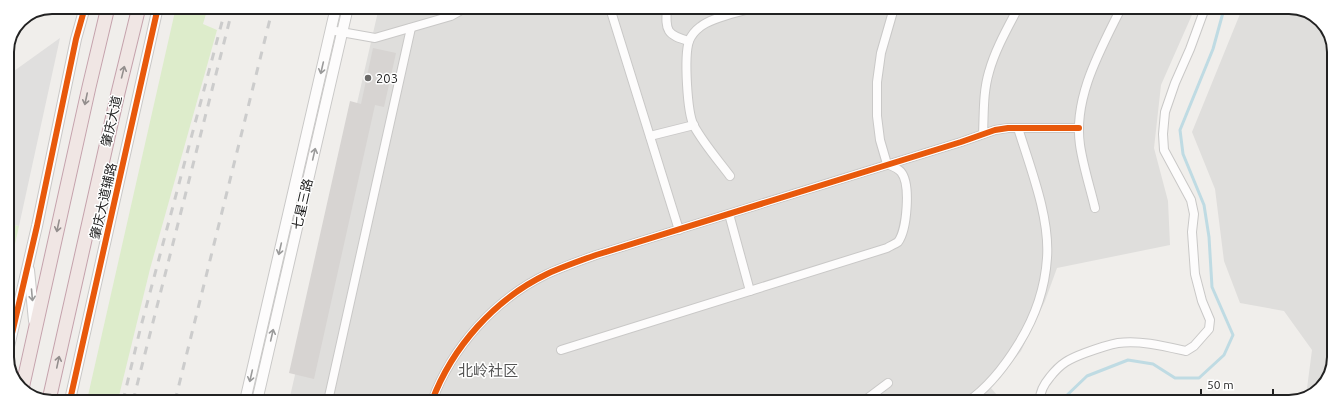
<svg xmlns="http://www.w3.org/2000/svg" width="1341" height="409" font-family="Ubuntu,'Noto Sans SC',sans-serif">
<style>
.residential{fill:#dfdedc}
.grass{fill:#ddeccb}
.parking{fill:#e0dfde}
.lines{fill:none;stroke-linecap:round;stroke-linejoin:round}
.stream{stroke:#bfdbe3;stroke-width:3}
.building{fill:#d7d4d2}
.minor-casing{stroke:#c9c8c7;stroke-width:10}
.tertiary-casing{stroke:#c9c8c7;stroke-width:12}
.trunk-casing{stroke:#c5a2ac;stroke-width:15}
.minor{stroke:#fdfcfc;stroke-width:8}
.tertiary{stroke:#fdfcfc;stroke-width:10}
.trunk{stroke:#f0e6e4;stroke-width:13}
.rail{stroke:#ccc;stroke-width:3;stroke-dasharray:8 8;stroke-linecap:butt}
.cycleway-casing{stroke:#fff;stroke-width:8}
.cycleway{stroke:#e8590c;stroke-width:6}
.oneway{stroke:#9a9a9a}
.oneway2{stroke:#938e8d}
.poi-dot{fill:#6a6968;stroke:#fff;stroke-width:1.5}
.labels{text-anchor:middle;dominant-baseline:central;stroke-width:3;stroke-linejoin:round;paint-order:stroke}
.poi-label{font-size:13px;fill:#222;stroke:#fff;text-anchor:start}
.street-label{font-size:13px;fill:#222;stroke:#fff}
.quarter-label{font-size:15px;fill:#555;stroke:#fff}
.rim{fill:none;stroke:#222;stroke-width:2}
</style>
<rect width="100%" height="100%" fill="#f0eeeb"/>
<!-- residential -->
<g class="residential">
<polygon points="379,7 1195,8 1161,85 1154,148 1168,201 1170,245 1057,268 1045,301 1021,351 991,388 1003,402 289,401"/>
<polygon points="1242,9 1301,9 1325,24 1334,49 1332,369 1316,393 1306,396 1312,350 1284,311 1240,303 1224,261 1215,189 1192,132"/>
</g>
<!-- grass -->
<g class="grass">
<polygon points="176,7 208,7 203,24 217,30 150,269 118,400 87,400"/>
<polygon points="7,223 19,226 7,280"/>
</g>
<!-- parking -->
<polygon class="parking" points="60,38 19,226 7,223 7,66 9,64 14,71"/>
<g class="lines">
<!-- stream -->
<polyline class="stream" points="1063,402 1064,398 1087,376 1128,360 1153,364 1175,378 1199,378 1224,355 1233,335 1212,287 1209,237 1204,205 1183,154 1180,130 1213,49 1224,9"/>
</g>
<!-- building -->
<polygon class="building" points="373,48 396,53 384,107 375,105 314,379 289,373 350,101 361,104"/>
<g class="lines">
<!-- minor casing -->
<g class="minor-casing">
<g id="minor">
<polyline points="610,8 679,230"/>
<path d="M667,8C665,31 667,35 689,41"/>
<polyline points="330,30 375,38 451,16 465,8"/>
<path d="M983,134C984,113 983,92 989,72C995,50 1007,29 1018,8"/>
<polyline points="650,136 694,125"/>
<path d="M730,176C718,160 704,144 694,126C687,113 684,56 689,41C691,36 696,30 700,27C712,17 737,13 752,8"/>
<path d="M1095,208C1090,187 1083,166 1080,145C1073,97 1101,49 1121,8"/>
<polyline points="729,214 750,291"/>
<path d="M561,350L887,248C890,246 895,244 898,242C907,230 911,184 901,172C898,168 892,166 887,164L880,140L877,116V82L881,53L894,8"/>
<polyline points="246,398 268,401"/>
<polyline points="328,401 411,28"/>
<path d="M432,401C452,347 495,299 547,274C562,267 579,261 596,255L961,142L995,130L1008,128H1079"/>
<polyline points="864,401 888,383"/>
<path d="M967,402C989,387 1005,366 1019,343C1035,317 1045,289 1047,258C1050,217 1030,167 1018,128"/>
<path d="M1040,402C1039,393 1045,383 1050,377C1061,363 1069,359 1085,353C1096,349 1107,345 1118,343C1140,340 1164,346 1186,351L1194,346L1209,329L1210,320L1202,301L1195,274L1192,232L1194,214L1191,200L1164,150L1163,134L1165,112L1175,83L1190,49L1205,8"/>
</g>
</g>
<!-- tertiary casing -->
<g class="tertiary-casing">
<g id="tertiary">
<polyline points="29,270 34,321"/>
<polyline points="7,355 37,226 76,39 85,7"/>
<polyline points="70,400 158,7"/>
<polyline points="245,401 336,7"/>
<polyline points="257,401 348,7"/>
</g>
</g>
<!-- trunk casing -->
<g class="trunk-casing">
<g id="trunk">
<polyline points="22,389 89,87 108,7"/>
<polyline points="49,400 118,93 139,7"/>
</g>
</g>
<!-- minor -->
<use href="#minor" class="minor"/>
<!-- tertiary -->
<use href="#tertiary" class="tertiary"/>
<!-- trunk -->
<use href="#trunk" class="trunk"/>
<!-- rail -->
<g class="rail">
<polyline points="123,401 140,330 226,7"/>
<polyline points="133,401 233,7"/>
<polyline points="175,401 273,7"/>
</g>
<!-- cycleway casing -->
<g class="cycleway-casing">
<g id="cycleway">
<polyline points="7,355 37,226 76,39 85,7"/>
<polyline points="70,400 158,7"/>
<path d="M432,401C452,347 495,299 547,274C562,267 579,261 596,255L961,142L995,130L1008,128H1079"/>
</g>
</g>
<!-- cycleway -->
<use href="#cycleway" class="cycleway"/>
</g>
<!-- one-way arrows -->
<defs><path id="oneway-shaft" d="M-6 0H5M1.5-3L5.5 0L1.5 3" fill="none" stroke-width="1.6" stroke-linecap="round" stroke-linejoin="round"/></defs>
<g class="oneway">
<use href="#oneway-shaft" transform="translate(322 68) rotate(103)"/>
<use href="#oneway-shaft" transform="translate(314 154) rotate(-77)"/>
<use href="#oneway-shaft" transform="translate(280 249) rotate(103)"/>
<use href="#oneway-shaft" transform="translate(32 295) rotate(85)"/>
<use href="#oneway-shaft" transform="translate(272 335) rotate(-77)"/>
<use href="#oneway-shaft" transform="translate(251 376) rotate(103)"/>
</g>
<g class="oneway2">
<use href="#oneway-shaft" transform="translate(123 72) rotate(-76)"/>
<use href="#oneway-shaft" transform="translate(86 99) rotate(102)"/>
<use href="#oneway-shaft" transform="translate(58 226) rotate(102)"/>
<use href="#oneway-shaft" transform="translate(58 362) rotate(-78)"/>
</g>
<!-- markers -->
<circle class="poi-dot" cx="368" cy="78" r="4"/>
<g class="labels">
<!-- poi labels -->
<g class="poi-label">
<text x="376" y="78">203</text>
</g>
<!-- street labels -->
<g class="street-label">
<text transform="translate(111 121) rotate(-77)">肇庆大道</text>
<text transform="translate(103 201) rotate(-77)">肇庆大道辅路</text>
<text transform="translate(302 204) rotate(-77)">七星三路</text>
</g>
<!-- quarter labels -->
<g class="quarter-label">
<text x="488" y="370">北岭社区</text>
</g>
</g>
<!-- crop -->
<path d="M0 0H1341V409H0ZM52 14H1289A38 38 0 0 1 1327 52V357A38 38 0 0 1 1289 395H52A38 38 0 0 1 14 357V52A38 38 0 0 1 52 14Z" fill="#fff" fill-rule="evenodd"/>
<path class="rim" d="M52 14H1289A38 38 0 0 1 1327 52V357A38 38 0 0 1 1289 395H52A38 38 0 0 1 14 357V52A38 38 0 0 1 52 14Z"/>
<!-- scale -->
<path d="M1201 389v6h72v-6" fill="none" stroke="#222222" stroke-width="2"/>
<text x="1207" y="389" font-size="12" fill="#222222" stroke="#ffffff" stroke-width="3" paint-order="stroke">50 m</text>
</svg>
